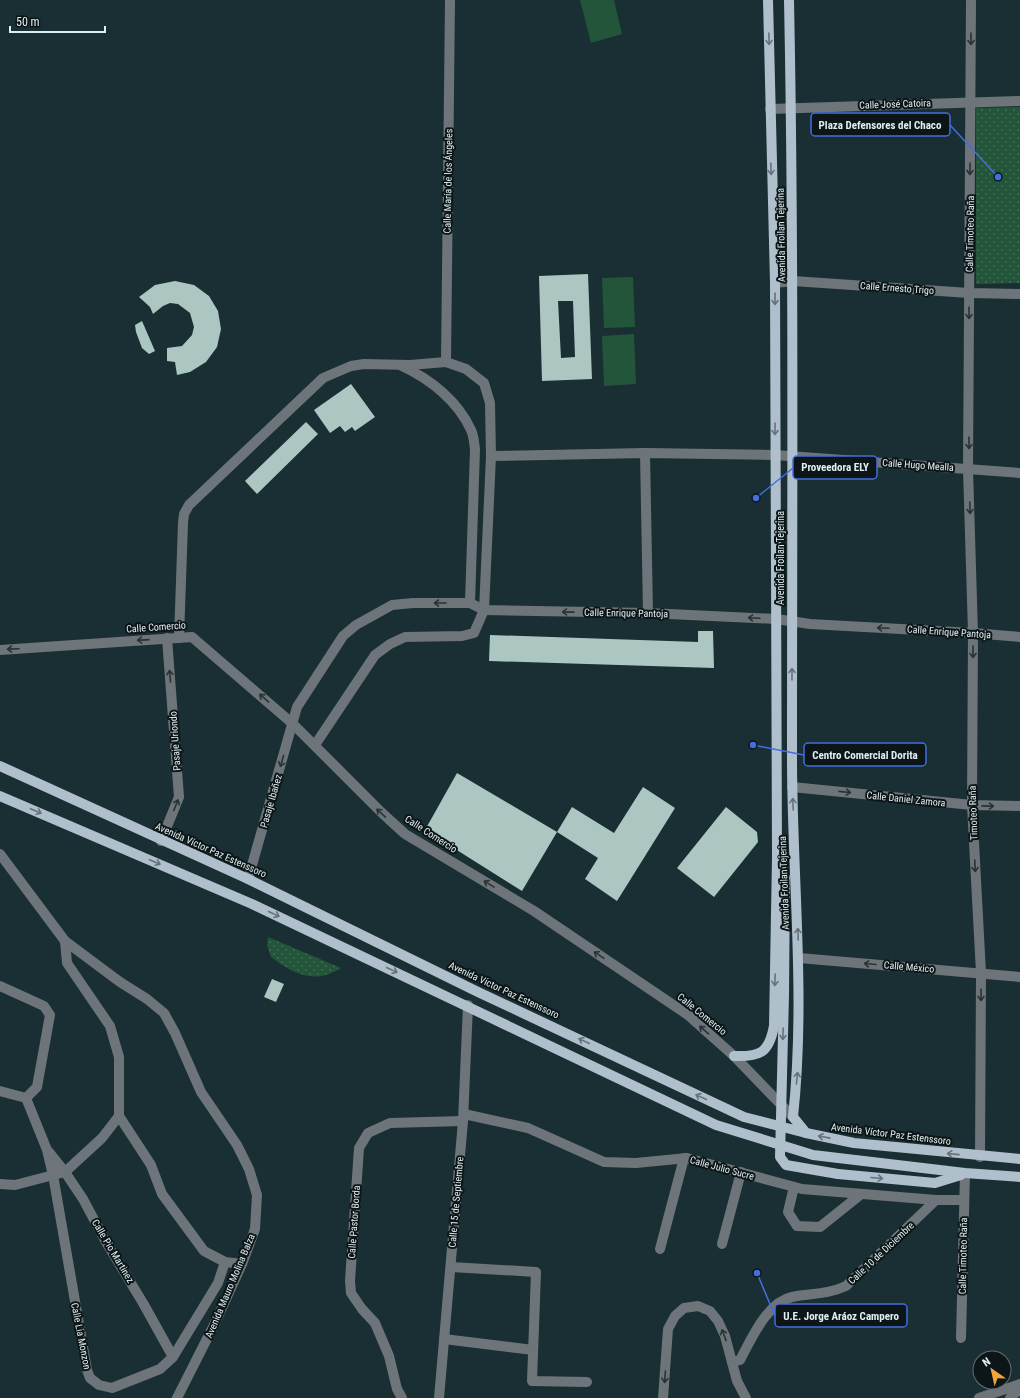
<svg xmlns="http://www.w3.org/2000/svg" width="1020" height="1398" font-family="'Roboto Condensed',sans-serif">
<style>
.green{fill:url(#green-dots)}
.pitch{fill:#23553a}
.building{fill:#acc7c2;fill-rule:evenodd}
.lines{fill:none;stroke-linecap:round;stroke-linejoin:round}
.minor{stroke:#6d757b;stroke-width:10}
.major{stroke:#b0bfcc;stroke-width:10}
.major-bridge{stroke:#b0bfcc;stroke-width:10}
.oneway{stroke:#66727b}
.oneway2{stroke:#293235}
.labels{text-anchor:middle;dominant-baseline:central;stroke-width:4;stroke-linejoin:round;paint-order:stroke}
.street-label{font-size:10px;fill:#e0eef1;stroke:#0c1517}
.leader{fill:none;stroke:#446edd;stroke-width:1.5}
.callout-dot{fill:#446edd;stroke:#0c1517;stroke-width:1.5}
.callout{fill:#0c1517;stroke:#446edd;stroke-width:1.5}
.callout-label{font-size:11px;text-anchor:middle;font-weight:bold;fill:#e0eef1}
</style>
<defs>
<pattern id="green-dots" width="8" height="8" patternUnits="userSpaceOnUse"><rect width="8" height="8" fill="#23553a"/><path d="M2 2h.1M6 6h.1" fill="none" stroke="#436e57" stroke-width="1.8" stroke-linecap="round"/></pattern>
</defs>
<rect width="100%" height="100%" fill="#192f33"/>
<!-- green -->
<g class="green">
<polygon points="1020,107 1020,283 976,284 976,108"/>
<path d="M268,937L341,968C314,985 294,974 271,957L267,945Z"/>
</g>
<!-- pitch -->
<g class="pitch">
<polygon points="580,0 614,0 622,34 591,43"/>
<polygon points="633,277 635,327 604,328 602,278"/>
<polygon points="634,334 636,384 604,386 602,336"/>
</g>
<!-- building -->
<g class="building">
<path d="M588,274L592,379L542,381L539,276ZM558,301H573L575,357L561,358Z"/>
<polygon points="175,281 194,285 209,296 218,311 221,329 217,347 206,362 190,372 177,375 175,362 167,361 167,348 182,346 192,335 194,327 190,313 178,304 170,303 163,306 153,314 150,307 139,297 155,285"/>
<polygon points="142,321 155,351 149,354 142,348 136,332 135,325"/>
<polygon points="351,384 375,417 355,431 352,427 345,432 340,426 330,433 314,410"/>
<polygon points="306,422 318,434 257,494 245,481"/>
<polygon points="698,631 713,631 714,668 489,661 490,635 698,642"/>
<polygon points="457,773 557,832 522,891 425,830"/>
<polygon points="643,787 675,808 617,901 585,879 598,858 557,832 572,807 614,833"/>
<polygon points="726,807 757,832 758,842 714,897 677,868"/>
<polygon points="272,979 284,984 276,1002 264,997"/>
</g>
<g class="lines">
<!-- minor -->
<g class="minor">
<polyline points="971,0 968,469 973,633 972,805 981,973 980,1157"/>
<polyline points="770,109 1020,101"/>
<polyline points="775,283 793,281 969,293 1020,294"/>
<polyline points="446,362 450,0"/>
<path d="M402,366C430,379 458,401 471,430C474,436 474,443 475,449L470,603"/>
<polyline points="645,453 648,613"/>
<polyline points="491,456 645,453 775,455 1020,473"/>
<polyline points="179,638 183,523 184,514 189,505 323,378 351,366 364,364 410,365 446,362 466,369 484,383 490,403 491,456 484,610 474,633 462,636 405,637 390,644 375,655 315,745"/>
<polyline points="0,650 192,637 293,724 381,812 405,834 534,911 688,1015 734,1056 793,1117"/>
<polyline points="792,787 972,805 1020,806"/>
<polyline points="161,841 179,797 167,638"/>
<polyline points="0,854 65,941 120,982 147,999 164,1013 175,1033 201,1092 237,1145 249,1169 257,1195 255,1229 242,1264 215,1323 177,1398"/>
<polyline points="248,879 297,707 343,636 356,625 392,605 413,603 470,603 484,610 648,613 776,619 810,624 973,633 1020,637"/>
<polyline points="799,958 1020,977"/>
<polyline points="0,986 44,1006 50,1015 37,1087 26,1098"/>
<polyline points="0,1091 26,1098"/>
<polyline points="26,1098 47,1150 53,1175 87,1370 90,1378 99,1385 112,1388 160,1369 173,1357 218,1283 225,1262"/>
<polyline points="464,1114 528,1128 604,1162 636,1163 687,1158 802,1189 936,1200 964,1200"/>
<polyline points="119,1116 151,1165 162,1194 204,1251 225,1262 242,1264"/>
<polyline points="49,1152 65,1172 83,1199 106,1242 143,1303 173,1357"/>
<polyline points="0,1184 15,1185 65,1172 102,1138 119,1116 119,1057 110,1026 67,963 65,941"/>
<polyline points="794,1187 788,1212 797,1226 820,1227 860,1195"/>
<polyline points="722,1244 741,1172"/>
<polyline points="660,1249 684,1158"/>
<polyline points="451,1267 536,1272 532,1381 587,1382"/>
<polyline points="961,1338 965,1173"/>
<polyline points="444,1339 533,1350"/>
<path d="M732,1362L740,1360C751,1340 767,1302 792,1297C812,1293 826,1295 846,1286L936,1200"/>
<polyline points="402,1398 397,1389 389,1356 375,1323 362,1309 351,1293 350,1281 359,1148 368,1133 390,1123 463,1121"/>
<polyline points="439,1398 463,1121 468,1005"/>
<polyline points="663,1398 668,1329 675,1316 684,1308 698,1306 710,1311 718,1321 725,1336 737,1381 746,1398"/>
<polyline points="979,1398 1020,1384"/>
<polyline points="1010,1398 1020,1389"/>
</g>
<!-- major -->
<g class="major">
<path d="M789,0C794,253 792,505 792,758C792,877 806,997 793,1117L806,1133"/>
<polyline points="0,766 248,879 478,992 744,1117 806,1133 854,1143 1020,1159"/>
<polyline points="0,796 252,904 716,1125 813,1155 965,1173 1020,1177"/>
<polyline points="778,861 785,878 784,995"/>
<path d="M734,1056C760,1057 769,1053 774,1026L777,857L775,283L768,0"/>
<polyline points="838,1174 935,1183 961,1175"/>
</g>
<!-- major-bridge -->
<polyline class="major-bridge" points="784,995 780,1157 786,1165 838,1174"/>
</g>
<!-- one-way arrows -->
<defs><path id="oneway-shaft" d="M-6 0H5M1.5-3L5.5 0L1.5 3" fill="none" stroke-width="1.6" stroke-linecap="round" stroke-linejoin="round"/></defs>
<g class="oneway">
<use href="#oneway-shaft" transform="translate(769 39) rotate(89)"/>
<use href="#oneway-shaft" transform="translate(771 169) rotate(88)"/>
<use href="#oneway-shaft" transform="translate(775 299) rotate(90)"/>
<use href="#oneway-shaft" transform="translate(775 429) rotate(90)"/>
<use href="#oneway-shaft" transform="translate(792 674) rotate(-90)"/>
<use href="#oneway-shaft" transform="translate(793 804) rotate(-92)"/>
<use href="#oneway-shaft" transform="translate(36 811) rotate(23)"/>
<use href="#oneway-shaft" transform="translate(155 862) rotate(23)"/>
<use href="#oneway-shaft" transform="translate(274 914) rotate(25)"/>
<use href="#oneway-shaft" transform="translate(798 934) rotate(-92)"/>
<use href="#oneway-shaft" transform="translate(392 970) rotate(25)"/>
<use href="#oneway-shaft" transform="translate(775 980) rotate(91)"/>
<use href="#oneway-shaft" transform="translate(783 1034) rotate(92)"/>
<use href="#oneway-shaft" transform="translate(584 1041) rotate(-155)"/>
<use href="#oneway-shaft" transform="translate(797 1078) rotate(-84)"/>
<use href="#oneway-shaft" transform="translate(701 1097) rotate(-155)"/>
<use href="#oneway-shaft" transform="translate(824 1137) rotate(-169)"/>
<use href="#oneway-shaft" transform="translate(953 1154) rotate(-174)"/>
<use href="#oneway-shaft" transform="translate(877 1178) rotate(5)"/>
</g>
<g class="oneway2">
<use href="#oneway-shaft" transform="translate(971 39) rotate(90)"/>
<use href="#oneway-shaft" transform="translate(970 169) rotate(91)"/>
<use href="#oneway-shaft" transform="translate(969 313) rotate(90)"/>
<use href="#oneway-shaft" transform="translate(969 443) rotate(90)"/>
<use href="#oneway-shaft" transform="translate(970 508) rotate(88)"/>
<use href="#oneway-shaft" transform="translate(440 603) rotate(-180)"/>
<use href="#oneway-shaft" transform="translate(568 612) rotate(-179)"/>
<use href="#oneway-shaft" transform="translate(754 618) rotate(-177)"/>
<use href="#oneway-shaft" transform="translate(883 628) rotate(-177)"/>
<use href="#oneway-shaft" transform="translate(143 640) rotate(176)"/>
<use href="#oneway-shaft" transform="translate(13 649) rotate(178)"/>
<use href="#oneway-shaft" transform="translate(973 652) rotate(90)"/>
<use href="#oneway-shaft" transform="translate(170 676) rotate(-95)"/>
<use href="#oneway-shaft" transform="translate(264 698) rotate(-139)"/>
<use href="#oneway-shaft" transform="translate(282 761) rotate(106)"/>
<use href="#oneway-shaft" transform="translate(845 792) rotate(6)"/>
<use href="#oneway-shaft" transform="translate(176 805) rotate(-68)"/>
<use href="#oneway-shaft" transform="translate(988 806) rotate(1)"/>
<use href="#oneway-shaft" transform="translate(381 813) rotate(-137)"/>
<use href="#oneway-shaft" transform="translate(975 866) rotate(87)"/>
<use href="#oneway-shaft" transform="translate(489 884) rotate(-149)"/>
<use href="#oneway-shaft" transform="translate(599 955) rotate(-146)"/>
<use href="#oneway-shaft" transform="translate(870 964) rotate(-175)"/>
<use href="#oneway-shaft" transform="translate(981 995) rotate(90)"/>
<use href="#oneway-shaft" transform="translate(704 1030) rotate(-139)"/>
<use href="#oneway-shaft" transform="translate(724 1335) rotate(-110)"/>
<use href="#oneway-shaft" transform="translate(665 1377) rotate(94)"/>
</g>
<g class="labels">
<!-- street labels -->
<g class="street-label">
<text transform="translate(895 104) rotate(-2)">Calle José Catoira</text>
<text transform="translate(448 181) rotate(-89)">Calle María de los Ángeles</text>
<text transform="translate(970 234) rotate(-89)">Calle Timoteo Raña</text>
<text transform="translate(781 235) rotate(-91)">Avenida Froilan Tejerina</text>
<text transform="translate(897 288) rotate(4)">Calle Ernesto Trigo</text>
<text transform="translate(918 465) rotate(4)">Calle Hugo Mealla</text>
<text transform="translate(780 558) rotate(-90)">Avenida Froilan Tejerina</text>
<text transform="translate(626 613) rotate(1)">Calle Enrique Pantoja</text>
<text transform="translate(156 627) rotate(-4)">Calle Comercio</text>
<text transform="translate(949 632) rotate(4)">Calle Enrique Pantoja</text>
<text transform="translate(175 741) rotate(-94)">Pasaje Uriondo</text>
<text transform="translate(906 799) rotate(6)">Calle Daniel Zamora</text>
<text transform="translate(271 801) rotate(-74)">Pasaje Ibañez</text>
<text transform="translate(973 813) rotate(-92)">Timoteo Raña</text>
<text transform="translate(431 834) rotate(33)">Calle Comercio</text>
<text transform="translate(211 850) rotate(24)">Avenida Víctor Paz Estenssoro</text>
<text transform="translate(784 883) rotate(-92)">Avenida Froilan Tejerina</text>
<text transform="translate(909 967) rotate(5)">Calle México</text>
<text transform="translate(504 990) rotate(25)">Avenida Víctor Paz Estenssoro</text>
<text transform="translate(702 1014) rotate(39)">Calle Comercio</text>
<text transform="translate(891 1134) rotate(7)">Avenida Víctor Paz Estenssoro</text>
<text transform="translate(722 1168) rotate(15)">Calle Julio Sucre</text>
<text transform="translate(456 1202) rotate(-85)">Calle 15 de Septiembre</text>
<text transform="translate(354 1222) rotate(-86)">Calle Pastor Borda</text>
<text transform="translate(113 1251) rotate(59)">Calle Pio Martinez</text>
<text transform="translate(881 1253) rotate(-43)">Calle 10 de Diciembre</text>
<text transform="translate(963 1256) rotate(-89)">Calle Timoteo Raña</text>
<text transform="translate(230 1286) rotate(-67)">Avenida Mauro Molina Balza</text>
<text transform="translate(81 1336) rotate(79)">Calle Lia Monzon</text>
</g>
</g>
<!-- callouts -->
<path class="leader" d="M998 177L950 125M756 498L793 468M753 745L804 755M757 1273L775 1316"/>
<g class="callout-dot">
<circle cx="998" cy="177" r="4"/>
<circle cx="756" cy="498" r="4"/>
<circle cx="753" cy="745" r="4"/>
<circle cx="757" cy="1273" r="4"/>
</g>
<g class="callout">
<rect x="811" y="113" width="139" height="23" rx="4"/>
<rect x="793" y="456" width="84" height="23" rx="4"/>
<rect x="804" y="743" width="122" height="23" rx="4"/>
<rect x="775" y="1304" width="132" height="23" rx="4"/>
</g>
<g class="callout-label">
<text x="880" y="129">Plaza Defensores del Chaco</text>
<text x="835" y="471">Proveedora ELY</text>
<text x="865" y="759">Centro Comercial Dorita</text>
<text x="841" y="1320">U.E. Jorge Aráoz Campero</text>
</g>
<!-- north arrow -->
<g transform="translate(992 1370) rotate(326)"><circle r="19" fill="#0c1517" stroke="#616c6e"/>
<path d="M0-3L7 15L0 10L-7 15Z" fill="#efa73d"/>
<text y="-6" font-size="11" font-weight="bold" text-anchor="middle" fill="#e0eef1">N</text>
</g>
<!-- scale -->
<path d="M10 26v6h95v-6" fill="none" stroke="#e0eef1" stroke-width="2"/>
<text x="16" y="26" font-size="12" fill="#e0eef1" stroke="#0c1517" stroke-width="3" paint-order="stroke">50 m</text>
</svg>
